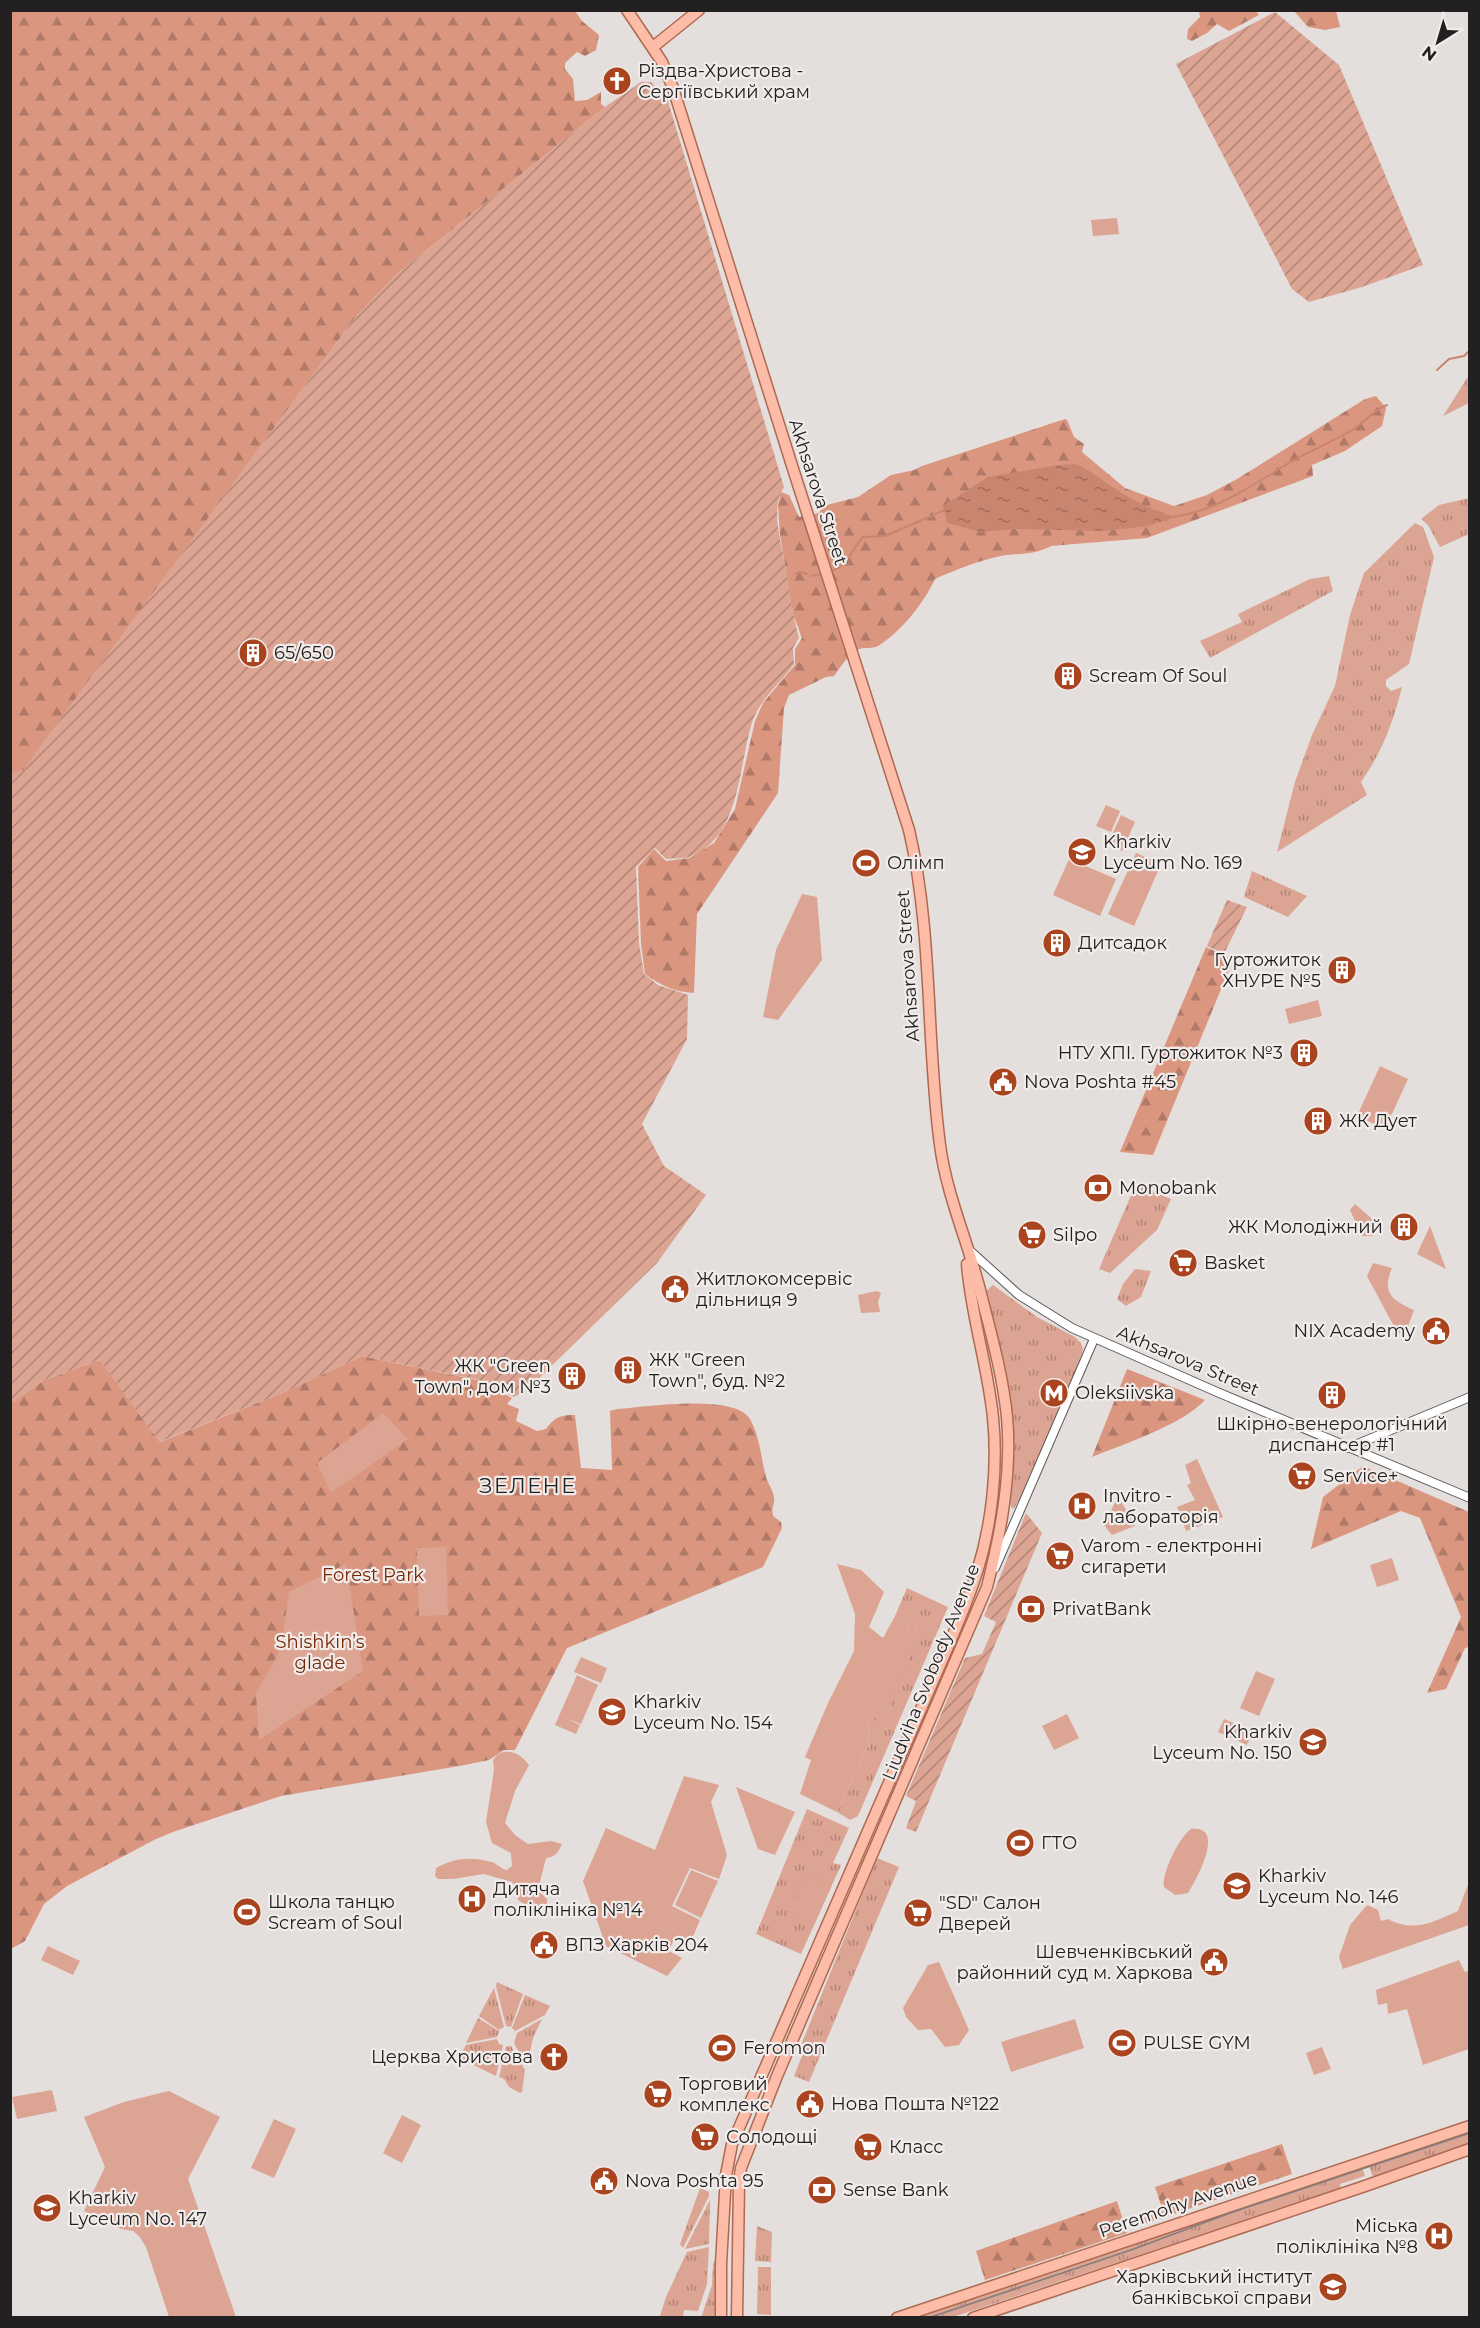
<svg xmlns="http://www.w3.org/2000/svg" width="1480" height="2328" font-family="Montserrat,sans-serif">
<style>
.grass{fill:url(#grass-tufts)}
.forest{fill:url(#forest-firs)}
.park{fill:#dca492}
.garden{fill:url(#garden-furrows)}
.water{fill:url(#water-ripples)}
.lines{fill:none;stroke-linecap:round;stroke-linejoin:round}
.stream{stroke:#c9856e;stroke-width:2}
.minor-casing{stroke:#5b5755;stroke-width:10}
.major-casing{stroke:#ae6951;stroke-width:13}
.minor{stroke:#fff;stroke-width:8}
.major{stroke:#fcbca7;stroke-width:10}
.tram{stroke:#817e7d;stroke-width:1.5}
.labels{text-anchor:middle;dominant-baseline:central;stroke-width:4.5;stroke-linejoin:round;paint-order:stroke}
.poi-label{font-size:18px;fill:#222020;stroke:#f1ecea;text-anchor:start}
.street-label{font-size:18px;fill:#222020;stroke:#f1ecea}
.park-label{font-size:18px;fill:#782705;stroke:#f1ecea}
.quarter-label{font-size:21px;letter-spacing:1.5px;fill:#222020;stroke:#f1ecea}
</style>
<defs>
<pattern id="grass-tufts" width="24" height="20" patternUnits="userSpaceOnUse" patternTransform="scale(1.5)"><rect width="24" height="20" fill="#dca492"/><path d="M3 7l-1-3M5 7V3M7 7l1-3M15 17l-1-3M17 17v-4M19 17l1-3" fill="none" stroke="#b28577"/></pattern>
<pattern id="forest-firs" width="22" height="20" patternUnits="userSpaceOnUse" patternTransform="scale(1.5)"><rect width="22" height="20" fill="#db967f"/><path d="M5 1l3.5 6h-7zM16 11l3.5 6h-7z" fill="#b17a68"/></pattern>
<pattern id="garden-furrows" width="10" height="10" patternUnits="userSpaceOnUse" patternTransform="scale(1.5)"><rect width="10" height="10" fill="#dca492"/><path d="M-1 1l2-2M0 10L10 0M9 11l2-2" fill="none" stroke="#b28577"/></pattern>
<pattern id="water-ripples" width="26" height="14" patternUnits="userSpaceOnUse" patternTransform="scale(1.5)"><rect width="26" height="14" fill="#c9856e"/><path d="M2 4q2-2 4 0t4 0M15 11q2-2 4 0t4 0" fill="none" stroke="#a36c5a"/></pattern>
</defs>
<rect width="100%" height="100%" fill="#e4dfdd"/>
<!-- grass -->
<g class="grass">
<polygon points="1469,375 1469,403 1443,416"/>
<polygon points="1469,498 1469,534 1440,547 1428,525 1421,519 1439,505"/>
<path d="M1415,523L1423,527L1434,557L1409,664L1386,680V686L1391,691L1402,687C1393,723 1382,752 1361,782L1367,795L1277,852L1295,782L1312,735L1335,686L1350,615L1364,573Z"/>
<polygon points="1329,576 1333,591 1210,658 1200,641 1242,622 1238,614 1310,579"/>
<polygon points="1252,871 1307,896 1288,917 1244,897"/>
<polygon points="1136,1184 1171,1199 1157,1230 1110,1273 1099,1269"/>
<polygon points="1135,1269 1151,1271 1141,1297 1126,1306 1117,1299 1123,1284"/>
<path d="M993,1285L1037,1317L1075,1337L1081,1343L1083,1349C1081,1365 1023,1501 1013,1509L1010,1504L1012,1471L986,1291Z"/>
<polygon points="907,1588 948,1607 858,1816 850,1820 837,1812 869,1744 868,1722 889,1710 916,1630 895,1616"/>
<polygon points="807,1809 849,1828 833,1863 841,1865 801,1954 756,1934"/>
<polygon points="877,1858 899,1867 809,2082 794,2076 804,2051 801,2045"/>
<polygon points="497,1982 523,1994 511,2027 506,2026 496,1986"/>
<polygon points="494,1988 504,2027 499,2030 479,2016"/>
<polygon points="525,1995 550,2006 545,2015 515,2031 512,2028"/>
<polygon points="478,2018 499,2031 497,2037 466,2043"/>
<polygon points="542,2019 533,2038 527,2066 514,2043 517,2033"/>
<polygon points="497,2039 499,2044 503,2045 496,2076 459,2058 466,2045"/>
<polygon points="511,2046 525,2070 522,2092 520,2093 509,2087 504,2079 499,2077 506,2047"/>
<polygon points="1469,2128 1469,2144 1373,2177 1369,2166"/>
<polygon points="1361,2165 1365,2176 1340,2184 1341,2188 953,2317 909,2318"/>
<polygon points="700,2188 709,2192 709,2196 683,2248 680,2244"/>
<polygon points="710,2200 709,2244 685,2249"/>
<polygon points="757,2226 772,2232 771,2262 755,2261"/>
<polygon points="709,2247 707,2284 698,2311 684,2310 683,2317 660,2316 666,2297 687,2252"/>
<polygon points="717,2257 715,2317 701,2318 712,2285 713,2264"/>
<polygon points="758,2267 771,2267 771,2315 757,2314"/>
</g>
<!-- forest -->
<g class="forest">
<polygon points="11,11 575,11 582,21 599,35 596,50 585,56 577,52 565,63 565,69 573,79 575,101 587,100 601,92 601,104 605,107 397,274 354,319 23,771 11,774"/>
<polygon points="1199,11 1256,11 1259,15 1229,31 1217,24 1207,33 1192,41 1187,39 1188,29 1200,17"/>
<polygon points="1294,11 1336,11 1340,27 1325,30 1308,27"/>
<path d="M1376,396L1386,408L1382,426L1345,451L1312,465L1313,476L1147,538L1051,546C1035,555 1019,553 1001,556C978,561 957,569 935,579C923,604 902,631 878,646C872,649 866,647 859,649C849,653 840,668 834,676L826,677L789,695L784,708L778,793L697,914L694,993C674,992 660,985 645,974L641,944L638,867L654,849L666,861L689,858L714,843L735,809L755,721L763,703L795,665V649L802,638L793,614L780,535L778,506L781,492L789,495L799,517L819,513L823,506L858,497L891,475L914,470L922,466L1065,419L1067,420L1074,437L1084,444L1082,452L1125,488L1174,506L1207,495L1237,479L1365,399Z"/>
<polygon points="1206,947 1233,960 1153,1155 1120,1152"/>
<path d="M362,1356L477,1380L512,1398L507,1404L519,1409L516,1421L537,1431L546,1429C555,1417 560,1415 575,1415L581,1468L612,1470L610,1411L617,1409C645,1407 735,1393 750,1419C760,1437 761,1458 766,1477C768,1484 774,1491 774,1498C775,1505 771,1506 773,1516L781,1522L782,1528L763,1567L567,1648L515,1750H504L489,1760L465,1765L281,1796L173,1832L156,1839L67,1886L44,1904L25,1941L11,1949L10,1404L44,1380L100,1360L160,1442L282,1393Z"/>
<path d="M1127,1369L1205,1400C1182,1425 1124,1444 1092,1457Z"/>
<polygon points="1363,1466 1469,1512 1469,1647 1465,1648 1446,1689 1427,1693 1461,1617 1420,1518 1401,1511 1311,1549 1323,1497"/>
<polygon points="1282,2144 1292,2174 1141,2225 1140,2219 1163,2211 1155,2187"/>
<polygon points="1117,2201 1127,2233 985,2280 976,2251"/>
</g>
<!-- park -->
<g class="park">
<polygon points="1117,218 1119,234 1093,236 1091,220"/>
<polygon points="1106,805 1120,811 1111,832 1096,826"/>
<polygon points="1121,815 1135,822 1122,851 1108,844"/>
<polygon points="1136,853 1161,864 1134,926 1108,914"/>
<polygon points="1069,859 1116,879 1100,916 1053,895"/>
<polygon points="802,894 817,897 822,960 778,1020 763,1017 776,950"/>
<polygon points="1318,1000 1322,1016 1289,1024 1285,1009"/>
<polygon points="1380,1066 1408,1079 1385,1129 1357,1116"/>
<polygon points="1355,1204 1378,1224 1373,1236 1362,1236 1350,1210"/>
<polygon points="1430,1226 1446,1269 1417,1254"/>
<path d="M1373,1263L1392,1268C1381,1293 1393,1301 1414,1310L1407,1329L1398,1334L1367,1276Z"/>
<polygon points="877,1291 881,1293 878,1302 880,1312 861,1313 858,1295"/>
<polygon points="383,1413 408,1439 331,1493 317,1463"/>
<polygon points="1197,1459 1223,1517 1186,1531 1177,1507 1195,1500 1187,1485 1191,1483 1185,1465"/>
<polygon points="1118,1496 1135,1526 1112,1535 1104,1525"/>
<polygon points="446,1547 448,1615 419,1616 417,1548"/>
<polygon points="1392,1558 1399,1580 1377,1587 1370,1565"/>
<polygon points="346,1564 363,1671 259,1740 256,1693 281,1649 289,1592"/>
<polygon points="837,1564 861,1570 884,1592 869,1627 883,1638 895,1616 916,1630 911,1655 889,1710 868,1723 869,1744 837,1812 800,1794 811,1760 805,1757 828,1703 854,1651 855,1614"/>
<polygon points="581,1657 607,1668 601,1683 574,1672"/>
<polygon points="1256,1671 1275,1679 1259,1716 1240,1708"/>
<polygon points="577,1675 598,1685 581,1724 567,1719 580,1725 576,1734 555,1725"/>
<polygon points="1067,1714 1079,1738 1054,1750 1042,1726"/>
<polygon points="1224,1719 1253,1731 1247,1745 1218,1732"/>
<path d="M503,1752C516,1751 521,1755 529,1765L515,1791L505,1823L515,1835L528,1844L551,1841L562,1844C558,1852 556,1857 546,1858L538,1890L547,1899V1906L540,1910L527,1906L518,1900L517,1889L512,1882L484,1874L453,1879H438L435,1876L436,1868C453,1858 472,1856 491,1862C497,1863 500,1869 507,1870L512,1866L511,1853L492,1843L486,1822L494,1770L493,1760L497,1755Z"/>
<polygon points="684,1776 719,1785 711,1802 727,1855 719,1879 690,1868 672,1906 700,1920 691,1941 675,1937 669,1951 682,1958 667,1976 606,1946 583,1881 606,1828 655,1850"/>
<polygon points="736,1787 795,1812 775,1855 758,1849"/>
<path d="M1191,1829C1227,1825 1196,1880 1188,1893L1175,1895L1164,1887C1161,1874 1179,1837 1191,1829Z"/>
<polygon points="691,1870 718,1881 701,1918 675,1905"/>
<polygon points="806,1873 832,1885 813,1927 787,1915"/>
<path d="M1469,1882V1925L1343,1969L1339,1957L1350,1925L1367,1905L1378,1910L1381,1921L1388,1919C1415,1933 1433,1922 1458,1911Z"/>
<polygon points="48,1946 80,1961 73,1975 41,1960"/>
<polygon points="1459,1960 1465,1972 1469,1971 1469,2049 1423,2065 1407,2009 1388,2014 1387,2003 1378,2005 1376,1990"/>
<polygon points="939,1962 969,2030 959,2045 945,2047 931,2029 918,2030 906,2017 903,2008 928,1965"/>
<polygon points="1075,2019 1084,2048 1011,2072 1001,2042"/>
<polygon points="1322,2047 1331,2069 1314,2075 1306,2053"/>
<polygon points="52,2090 57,2111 17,2119 12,2097"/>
<polygon points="169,2091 220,2117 188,2179 236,2317 169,2317 146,2247 139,2236 133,2231 121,2229 84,2211 105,2167 84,2117 124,2102"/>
<polygon points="402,2115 421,2125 402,2163 383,2153"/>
<polygon points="274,2119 296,2129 274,2178 251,2168"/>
</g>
<!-- garden -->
<g class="garden">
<polygon points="1275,12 1339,65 1423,265 1362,287 1309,302 1292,289 1176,64"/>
<path d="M641,82H651L667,98L784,487C770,509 781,540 785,565C790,590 792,614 799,638L793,648L794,664C781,683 761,698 753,720C738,763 742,838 689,857C683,859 673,858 666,859L655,848L636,867L639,943L644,974L658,985L688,995L687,1039L642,1124L664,1166L706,1195L657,1263L528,1389L514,1397L479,1380L362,1356L282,1393L159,1442L100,1360L44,1380L11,1404V774L23,770L354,319L397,274L605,107Z"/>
<polygon points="1227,900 1247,907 1224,954 1207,946"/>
<polygon points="1026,1513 1042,1533 916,1832 906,1828 916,1801 906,1796 965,1658 982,1654 996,1622 984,1616"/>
</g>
<!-- water -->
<path class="water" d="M1076,464C1093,471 1102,481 1117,490C1134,502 1154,510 1174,517L1148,526L1104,531L1015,529L980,532L947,523L943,506L988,477L1058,465Z"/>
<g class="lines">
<!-- stream -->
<g class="stream">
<polyline points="1437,370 1449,359 1464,356 1470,350"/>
<path d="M1172,517C1218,511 1254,484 1292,461C1312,450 1334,441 1354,429C1365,422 1374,409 1387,405"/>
<path d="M829,572C848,567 851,550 863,537L885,536L945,510"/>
<polyline points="795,574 800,572 807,574"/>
<polyline points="812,576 824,573"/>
</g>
<!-- minor casing -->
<g class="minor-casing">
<g id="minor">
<polyline points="968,1249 1019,1295 1072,1328 1217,1392 1470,1498"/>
<polyline points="1348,1448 1470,1397"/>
<polyline points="995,1568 1094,1339"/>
</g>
</g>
<!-- major casing -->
<g class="major-casing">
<g id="major">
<path d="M627,10L662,62L673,88L794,472L909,830C933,932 926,1041 940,1145C947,1198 970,1246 982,1298C992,1337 1003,1377 1007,1417C1012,1474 1001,1532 987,1587L777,2076L741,2168L739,2183L737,2318"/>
<polyline points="653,47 699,10"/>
<path d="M721,2318V2264L726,2175L732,2144L947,1649C958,1623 969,1598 977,1572C992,1524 998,1467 993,1418C988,1366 971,1316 967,1264"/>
<polyline points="897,2318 1470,2126"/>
<polyline points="973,2318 1365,2186 1470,2149"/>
</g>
</g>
<!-- minor -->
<use href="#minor" class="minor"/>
<!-- major -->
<use href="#major" class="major"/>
<!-- tram -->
<polyline class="tram" points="928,2318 1131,2250 1230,2213 1470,2133"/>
</g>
<!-- icons -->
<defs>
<g id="church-disc" transform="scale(1.5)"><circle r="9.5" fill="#aa441e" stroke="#f1ecea"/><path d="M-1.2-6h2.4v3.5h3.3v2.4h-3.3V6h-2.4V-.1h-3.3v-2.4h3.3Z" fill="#fff"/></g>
<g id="building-disc" transform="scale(1.5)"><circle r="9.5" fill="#aa441e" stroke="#f1ecea"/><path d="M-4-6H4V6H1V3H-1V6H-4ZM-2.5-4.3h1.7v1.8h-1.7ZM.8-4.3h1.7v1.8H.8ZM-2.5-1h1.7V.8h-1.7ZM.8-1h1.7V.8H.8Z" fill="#fff"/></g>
<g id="school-disc" transform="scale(1.5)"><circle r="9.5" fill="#aa441e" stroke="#f1ecea"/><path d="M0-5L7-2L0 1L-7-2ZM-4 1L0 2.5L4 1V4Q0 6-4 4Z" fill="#fff"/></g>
<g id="stadium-disc" transform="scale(1.5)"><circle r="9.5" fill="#aa441e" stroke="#f1ecea"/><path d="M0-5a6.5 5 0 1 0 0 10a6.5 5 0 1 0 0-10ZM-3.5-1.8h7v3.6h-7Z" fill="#fff"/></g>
<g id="civic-disc" transform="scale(1.5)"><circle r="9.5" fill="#aa441e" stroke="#f1ecea"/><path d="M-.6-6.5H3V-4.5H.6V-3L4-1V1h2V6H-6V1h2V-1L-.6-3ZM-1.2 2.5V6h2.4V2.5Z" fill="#fff"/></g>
<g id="bank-disc" transform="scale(1.5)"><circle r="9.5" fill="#aa441e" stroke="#f1ecea"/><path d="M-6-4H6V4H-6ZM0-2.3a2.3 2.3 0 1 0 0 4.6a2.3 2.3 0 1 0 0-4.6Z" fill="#fff"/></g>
<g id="supermarket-disc" transform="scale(1.5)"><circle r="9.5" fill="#aa441e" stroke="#f1ecea"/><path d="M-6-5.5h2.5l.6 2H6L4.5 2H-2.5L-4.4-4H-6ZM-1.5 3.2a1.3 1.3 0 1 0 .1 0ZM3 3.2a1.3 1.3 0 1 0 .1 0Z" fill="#fff"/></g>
<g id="metro-disc" transform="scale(1.5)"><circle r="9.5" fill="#aa441e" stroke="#f1ecea"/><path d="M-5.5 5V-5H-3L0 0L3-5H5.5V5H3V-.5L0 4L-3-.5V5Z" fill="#fff"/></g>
<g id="hospital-disc" transform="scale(1.5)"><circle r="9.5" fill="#aa441e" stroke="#f1ecea"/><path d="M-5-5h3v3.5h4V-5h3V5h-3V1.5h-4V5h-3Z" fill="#fff"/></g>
<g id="university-disc" transform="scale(1.5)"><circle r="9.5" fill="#aa441e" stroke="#f1ecea"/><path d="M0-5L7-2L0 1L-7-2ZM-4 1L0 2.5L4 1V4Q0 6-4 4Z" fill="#fff"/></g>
</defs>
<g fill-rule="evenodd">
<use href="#church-disc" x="617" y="81"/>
<use href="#building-disc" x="253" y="653"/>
<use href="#building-disc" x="1068" y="676"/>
<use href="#school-disc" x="1082" y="852"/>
<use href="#stadium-disc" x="866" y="863"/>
<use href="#building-disc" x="1057" y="943"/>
<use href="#building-disc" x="1342" y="970"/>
<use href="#building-disc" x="1304" y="1053"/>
<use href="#civic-disc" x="1003" y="1082"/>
<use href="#building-disc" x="1318" y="1121"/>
<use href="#bank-disc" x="1098" y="1188"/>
<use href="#building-disc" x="1404" y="1227"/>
<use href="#supermarket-disc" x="1032" y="1235"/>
<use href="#supermarket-disc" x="1183" y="1263"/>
<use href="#civic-disc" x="675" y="1289"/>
<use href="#civic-disc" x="1436" y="1331"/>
<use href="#building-disc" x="628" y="1370"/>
<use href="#building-disc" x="572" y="1376"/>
<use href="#metro-disc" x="1054" y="1393"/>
<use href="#building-disc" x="1332" y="1395"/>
<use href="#supermarket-disc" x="1302" y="1476"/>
<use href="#hospital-disc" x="1082" y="1506"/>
<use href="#supermarket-disc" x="1060" y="1556"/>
<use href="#bank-disc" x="1031" y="1609"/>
<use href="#school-disc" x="612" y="1712"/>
<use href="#school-disc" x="1313" y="1742"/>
<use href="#stadium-disc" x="1020" y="1843"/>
<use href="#school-disc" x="1237" y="1886"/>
<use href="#hospital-disc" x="472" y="1899"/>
<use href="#stadium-disc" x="247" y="1912"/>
<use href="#supermarket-disc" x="918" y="1913"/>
<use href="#civic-disc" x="544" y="1945"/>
<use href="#civic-disc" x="1214" y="1962"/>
<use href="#stadium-disc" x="1122" y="2043"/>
<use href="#stadium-disc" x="722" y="2048"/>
<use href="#church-disc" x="554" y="2057"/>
<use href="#supermarket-disc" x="658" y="2094"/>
<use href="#civic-disc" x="810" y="2104"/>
<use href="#supermarket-disc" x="705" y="2137"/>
<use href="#supermarket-disc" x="868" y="2147"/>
<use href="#civic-disc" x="604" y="2181"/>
<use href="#bank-disc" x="822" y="2190"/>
<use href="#school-disc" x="47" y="2208"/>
<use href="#hospital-disc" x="1439" y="2236"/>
<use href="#university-disc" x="1333" y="2287"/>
</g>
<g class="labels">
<!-- poi labels -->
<g class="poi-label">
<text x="638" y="71">Різдва-Христова -<tspan x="638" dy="21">Сергіївський храм</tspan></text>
<text x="274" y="653">65/650</text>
<text x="1089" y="676">Scream Of Soul</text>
<text x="1103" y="842">Kharkiv<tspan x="1103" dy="21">Lyceum No. 169</tspan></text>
<text x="887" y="863">Олімп</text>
<text x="1078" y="943">Дитсадок</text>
<text x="1321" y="960" text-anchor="end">Гуртожиток<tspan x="1321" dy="21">ХНУРЕ №5</tspan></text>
<text x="1283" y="1053" text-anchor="end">НТУ ХПІ. Гуртожиток №3</text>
<text x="1024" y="1082">Nova Poshta #45</text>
<text x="1339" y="1121">ЖК Дует</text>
<text x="1119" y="1188">Monobank</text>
<text x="1383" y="1227" text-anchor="end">ЖК Молодіжний</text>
<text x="1053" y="1235">Silpo</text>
<text x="1204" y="1263">Basket</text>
<text x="696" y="1279">Житлокомсервіс<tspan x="696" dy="21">дільниця 9</tspan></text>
<text x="1415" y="1331" text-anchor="end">NIX Academy</text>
<text x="649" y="1360">ЖК "Green<tspan x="649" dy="21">Town", буд. №2</tspan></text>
<text x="551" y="1366" text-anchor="end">ЖК "Green<tspan x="551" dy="21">Town", дом №3</tspan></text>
<text x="1075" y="1393">Oleksiivska</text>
<text x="1332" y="1424" text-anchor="middle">Шкірно-венерологічний<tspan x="1332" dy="21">диспансер #1</tspan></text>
<text x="1323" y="1476">Service+</text>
<text x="1103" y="1496">Invitro -<tspan x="1103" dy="21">лабораторія</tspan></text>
<text x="1081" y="1546">Varom - електронні<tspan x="1081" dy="21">сигарети</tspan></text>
<text x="1052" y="1609">PrivatBank</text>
<text x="633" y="1702">Kharkiv<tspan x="633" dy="21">Lyceum No. 154</tspan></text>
<text x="1292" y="1732" text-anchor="end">Kharkiv<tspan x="1292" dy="21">Lyceum No. 150</tspan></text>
<text x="1041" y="1843">ГТО</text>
<text x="1258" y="1876">Kharkiv<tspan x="1258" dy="21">Lyceum No. 146</tspan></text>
<text x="493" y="1889">Дитяча<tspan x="493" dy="21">поліклініка №14</tspan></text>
<text x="268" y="1902">Школа танцю<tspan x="268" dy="21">Scream of Soul</tspan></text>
<text x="939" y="1903">"SD" Салон<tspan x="939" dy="21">Дверей</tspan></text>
<text x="565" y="1945">ВПЗ Харків 204</text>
<text x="1193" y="1952" text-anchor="end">Шевченківський<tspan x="1193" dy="21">районний суд м. Харкова</tspan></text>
<text x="1143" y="2043">PULSE GYM</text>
<text x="743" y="2048">Feromon</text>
<text x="533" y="2057" text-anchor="end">Церква Христова</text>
<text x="679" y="2084">Торговий<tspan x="679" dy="21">комплекс</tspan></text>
<text x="831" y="2104">Нова Пошта №122</text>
<text x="726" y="2137">Солодощі</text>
<text x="889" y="2147">Класс</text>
<text x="625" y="2181">Nova Poshta 95</text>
<text x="843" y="2190">Sense Bank</text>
<text x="68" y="2198">Kharkiv<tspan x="68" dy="21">Lyceum No. 147</tspan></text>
<text x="1418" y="2226" text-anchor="end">Міська<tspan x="1418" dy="21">поліклініка №8</tspan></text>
<text x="1312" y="2277" text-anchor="end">Харківський інститут<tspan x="1312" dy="21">банківської справи</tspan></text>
</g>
<!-- street labels -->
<g class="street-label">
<text transform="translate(818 492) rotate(72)">Akhsarova Street</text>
<text transform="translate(908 966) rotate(-94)">Akhsarova Street</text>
<text transform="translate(1188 1361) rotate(23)">Akhsarova Street</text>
<text transform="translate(931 1672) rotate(-68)">Liudviha Svobody Avenue</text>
<text transform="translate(1178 2205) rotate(-19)">Peremohy Avenue</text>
</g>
<!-- park labels -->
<g class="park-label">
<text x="373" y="1575">Forest Park</text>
<text x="320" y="1642">Shishkin’s<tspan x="320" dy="21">glade</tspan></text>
</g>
<!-- quarter labels -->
<g class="quarter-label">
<text x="528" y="1485">ЗЕЛЕНЕ</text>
</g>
</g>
<!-- border -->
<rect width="1480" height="2328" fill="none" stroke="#222020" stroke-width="24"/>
<!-- north arrow -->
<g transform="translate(1438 42) rotate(217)" stroke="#f1ecea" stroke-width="4.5" paint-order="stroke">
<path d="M0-4.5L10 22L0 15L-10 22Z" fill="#222020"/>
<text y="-9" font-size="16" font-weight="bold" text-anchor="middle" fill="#222020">N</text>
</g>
</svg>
